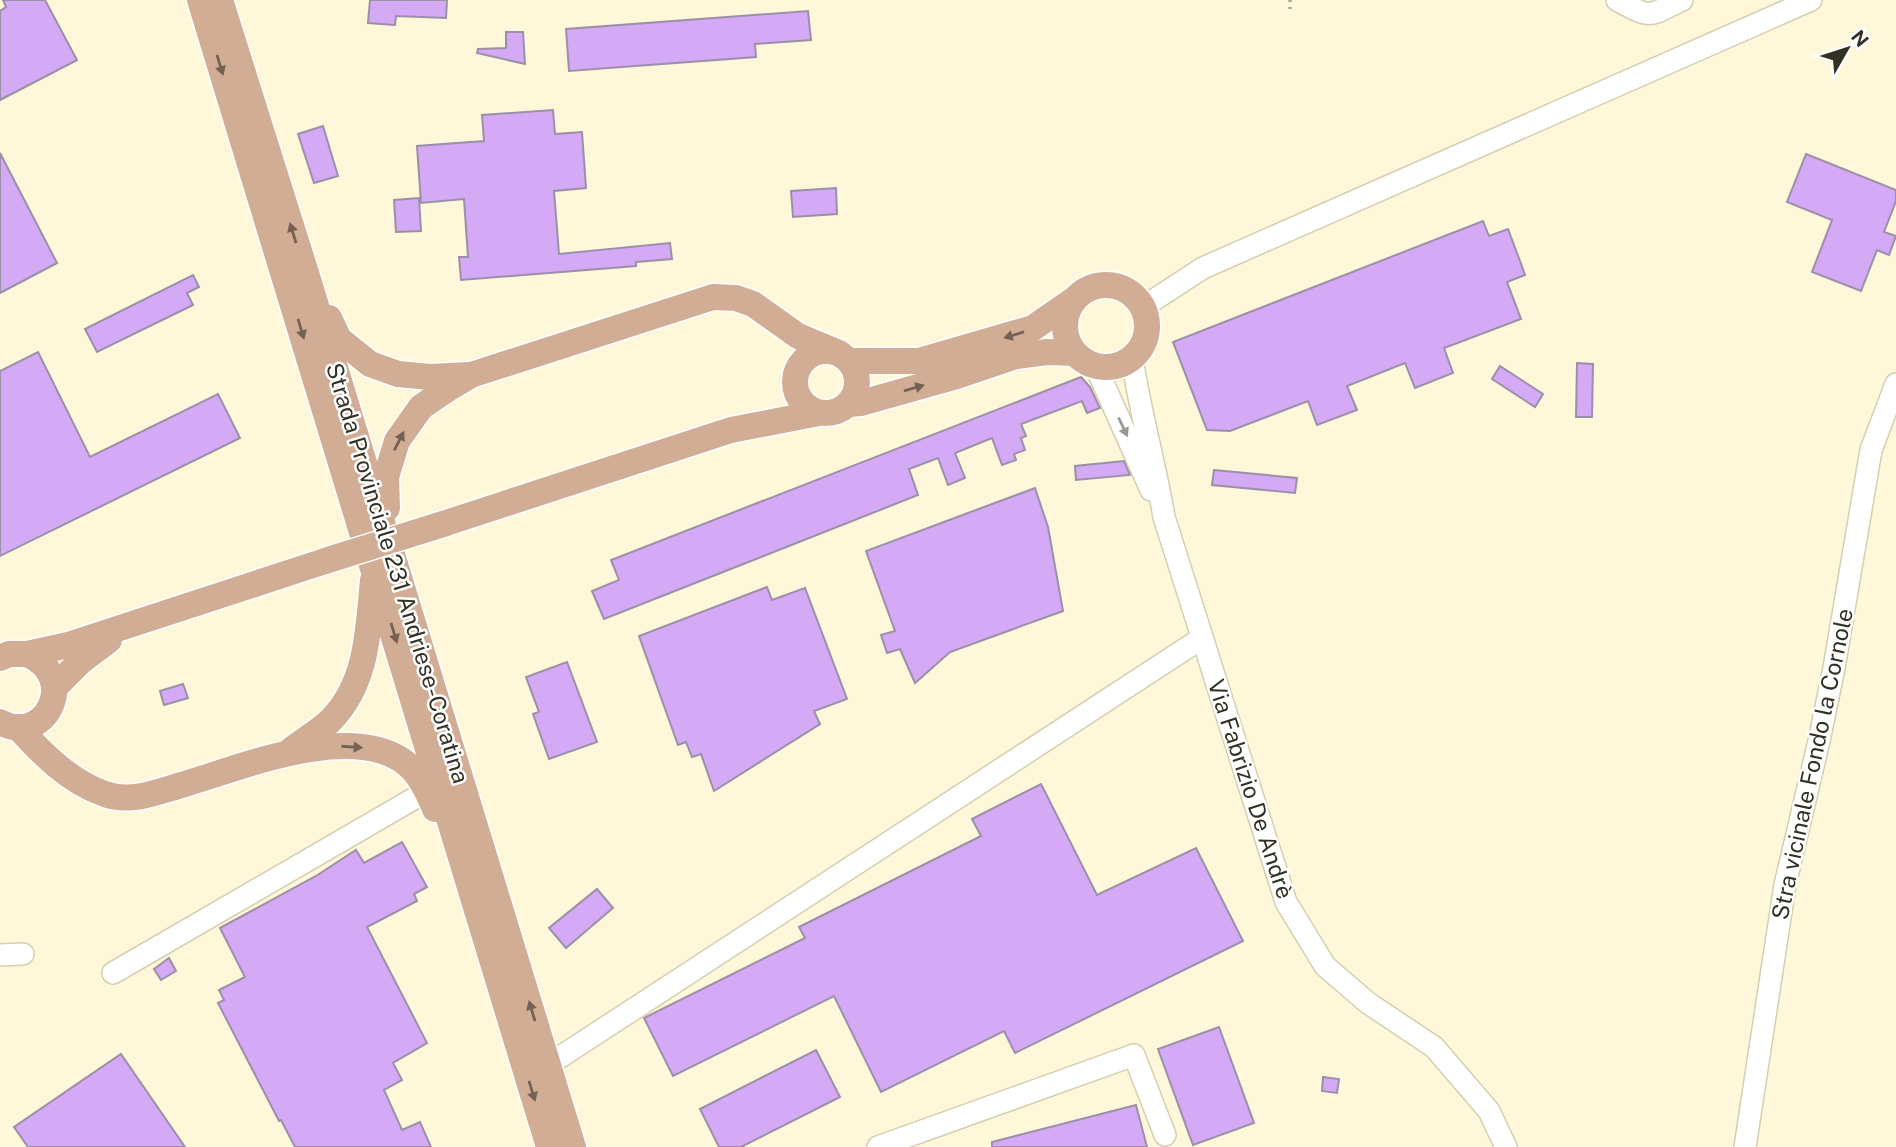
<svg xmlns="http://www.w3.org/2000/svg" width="1896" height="1147" font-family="'Public Sans',sans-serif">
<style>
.building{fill:#d4a9f5;stroke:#9c8fa8;stroke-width:2}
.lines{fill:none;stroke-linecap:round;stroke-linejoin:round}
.minor-casing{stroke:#d5ceb1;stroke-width:24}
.major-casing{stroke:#fff;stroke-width:29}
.path{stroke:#aca790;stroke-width:3.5;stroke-dasharray:2 5;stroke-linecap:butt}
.minor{stroke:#fff;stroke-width:21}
.major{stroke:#d2ad95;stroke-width:26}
.major-bridge-casing{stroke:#fff;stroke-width:29;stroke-linecap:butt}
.major-bridge{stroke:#d2ad95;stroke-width:26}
.oneway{fill:#736251}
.oneway2{fill:#999892}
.labels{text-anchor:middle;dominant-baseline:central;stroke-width:5;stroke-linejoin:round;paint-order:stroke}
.street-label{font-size:23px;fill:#333024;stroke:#fff}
</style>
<rect width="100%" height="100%" fill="#fef7d9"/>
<!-- building -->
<g class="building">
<polygon points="3,0 45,0 77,60 0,100 0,11 6,7"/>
<polygon points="370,0 447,0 446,18 396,16 395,25 368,23"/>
<polygon points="808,11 811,40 755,44 756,57 569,71 566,29"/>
<polygon points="506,32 523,32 525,64 477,53 478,49 506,48"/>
<polygon points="553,110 555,134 582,132 586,188 554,191 559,254 670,243 672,259 636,262 636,266 461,280 459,257 468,257 464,199 421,203 417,146 484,141 482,115"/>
<polygon points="323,126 338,176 314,183 298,134"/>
<polygon points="0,153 57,263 0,293"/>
<polygon points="1806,154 1896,190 1896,201 1884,232 1896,236 1889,255 1877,250 1861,291 1812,272 1832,220 1787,202"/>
<polygon points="836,188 837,214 793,217 791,191"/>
<polygon points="419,198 421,231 396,232 394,200"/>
<polygon points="1483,221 1489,236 1508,229 1520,261 1525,275 1507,282 1521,319 1444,348 1453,373 1415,388 1405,363 1347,386 1357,410 1317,425 1308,401 1230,431 1207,430 1173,342"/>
<polygon points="193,275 199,287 187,293 193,305 97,352 85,329"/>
<polygon points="38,352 90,457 218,394 240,438 0,556 0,371"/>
<polygon points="1577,363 1593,364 1592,417 1576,417"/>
<polygon points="1500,366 1543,394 1535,407 1492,379"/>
<polygon points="1081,377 1090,387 1100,408 1087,413 1082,401 1021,424 1026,436 1021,438 1025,450 1014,454 1016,460 1002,465 992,438 955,453 965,478 948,485 938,458 909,469 918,495 604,619 592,591 619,580 611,560"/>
<polygon points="1124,461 1130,475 1076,480 1075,466"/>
<polygon points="1214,470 1297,478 1295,493 1212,485"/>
<polygon points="1035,488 1048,527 1063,611 950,652 915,683 900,649 887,653 881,635 895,631 866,551"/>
<polygon points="767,587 772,600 805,588 847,699 814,711 820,724 714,791 701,754 692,757 686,742 678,745 639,636"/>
<polygon points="567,662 597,742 549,759 533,714 539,712 526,677"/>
<polygon points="183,684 188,698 164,705 160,691"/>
<polygon points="1041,784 1097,895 1196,848 1243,941 1015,1053 1004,1031 881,1092 834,996 673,1076 644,1018 805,938 799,927 981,836 972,819"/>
<polygon points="402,842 427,887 414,894 417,901 367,927 427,1043 393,1063 402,1080 384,1090 402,1130 420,1122 431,1147 295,1147 281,1120 279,1121 218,1003 224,1000 219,990 245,977 220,928 316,876 356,850 364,863"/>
<polygon points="597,889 613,908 566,948 549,928"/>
<polygon points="169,958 176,971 161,980 154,969"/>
<polygon points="1219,1027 1254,1123 1193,1145 1158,1049"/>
<polygon points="816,1050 840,1097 741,1147 719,1147 700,1109"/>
<polygon points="121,1054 185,1147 28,1147 14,1127"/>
<polygon points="1323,1077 1339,1079 1337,1093 1322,1091"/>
<polygon points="1136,1105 1147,1147 992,1147 992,1142"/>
</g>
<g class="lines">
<!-- minor casing -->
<g class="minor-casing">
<g id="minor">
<path d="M1617,0C1652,19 1647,17 1682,0"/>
<polyline points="1143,307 1203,268 1811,0"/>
<path d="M1132,358C1140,412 1155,463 1164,517L1286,902L1325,966L1368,1003L1434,1047L1489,1111L1506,1147"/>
<polyline points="1095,365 1151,490"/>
<polyline points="0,955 23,954"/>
<polyline points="113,973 427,791"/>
<polyline points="548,1065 1202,638"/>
<polyline points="878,1147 1134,1055 1165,1135"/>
<polyline points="1745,1147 1785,885 1819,741 1834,668 1871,450 1896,384"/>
</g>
</g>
<!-- major casing -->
<g class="major-casing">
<g id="major">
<polyline points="200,0 549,1147"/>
<polyline points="220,0 306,273 573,1147"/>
<circle cx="1106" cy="326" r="41"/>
<polyline points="329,318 339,339 370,364 398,374 430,377 469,375"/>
<circle cx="826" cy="382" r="31"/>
<polyline points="849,361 919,361 1033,328 1072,301"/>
<polyline points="848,404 861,403 957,376 1016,356 1047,352 1075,353"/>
<polyline points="387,508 386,477 397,441 421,407 449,388 471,375 713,297 736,298 753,304 798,336 839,353"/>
<polyline points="443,524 731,430 819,413"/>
<polyline points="0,658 9,654 27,654 68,645 325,561"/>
<polyline points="55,687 81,661 109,640"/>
<path d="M0,722C45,747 81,677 27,654"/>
<path d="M18,727C42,754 70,782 105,794C129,803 155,793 178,786C238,769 346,722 403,761C419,772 428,792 435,809"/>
<path d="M291,750C304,740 320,731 331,720C368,682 368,630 373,580"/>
</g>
</g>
<!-- path -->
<polyline class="path" points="1290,0 1290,14"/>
<!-- minor -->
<use href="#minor" class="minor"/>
<!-- major -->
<use href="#major" class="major"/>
<!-- major-bridge casing -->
<g class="major-bridge-casing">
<polyline id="major-bridge" points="325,561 443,524"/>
</g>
<!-- major-bridge -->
<use href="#major-bridge" class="major-bridge"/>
</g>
<!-- one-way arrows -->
<defs><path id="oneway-solid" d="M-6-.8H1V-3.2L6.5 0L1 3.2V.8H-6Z" transform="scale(1.75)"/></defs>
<g class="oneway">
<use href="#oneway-solid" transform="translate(220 65) rotate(73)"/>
<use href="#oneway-solid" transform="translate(293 233) rotate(-107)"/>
<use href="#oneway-solid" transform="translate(301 329) rotate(73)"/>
<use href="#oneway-solid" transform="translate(1014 335) rotate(163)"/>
<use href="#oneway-solid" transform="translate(914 388) rotate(-16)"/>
<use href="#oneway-solid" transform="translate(399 441) rotate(-63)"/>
<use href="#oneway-solid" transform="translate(394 633) rotate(73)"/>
<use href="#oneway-solid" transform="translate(352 747) rotate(4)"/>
<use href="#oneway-solid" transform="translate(532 1011) rotate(-107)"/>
<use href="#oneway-solid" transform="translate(532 1091) rotate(73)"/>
</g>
<use class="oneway2" href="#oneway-solid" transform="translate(1123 427) rotate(65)"/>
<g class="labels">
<!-- street labels -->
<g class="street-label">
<text transform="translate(398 573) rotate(73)">Strada Provinciale 231 Andriese-Coratina</text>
<text transform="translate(1812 764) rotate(-78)">Stra vicinale Fondo la Cornole</text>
<text transform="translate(1251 789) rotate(72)">Via Fabrizio De Andrè</text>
</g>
</g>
<!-- north arrow -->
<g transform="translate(1847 49) rotate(51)" stroke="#ffffff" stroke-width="5" paint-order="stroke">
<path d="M0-5L12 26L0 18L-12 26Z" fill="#333024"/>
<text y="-10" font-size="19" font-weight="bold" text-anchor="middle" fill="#333024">N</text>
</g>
</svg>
